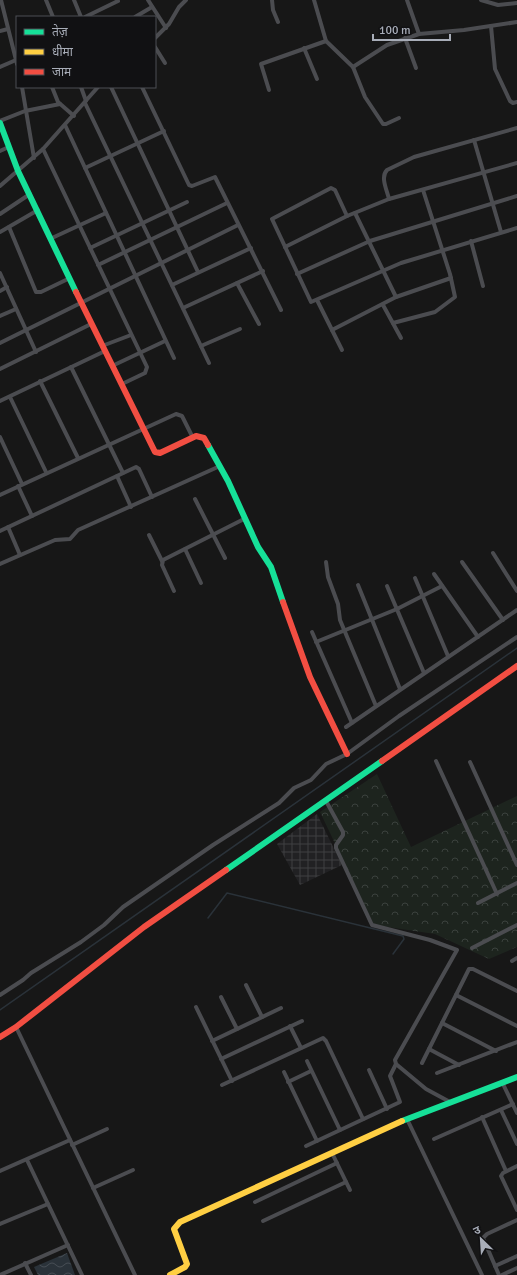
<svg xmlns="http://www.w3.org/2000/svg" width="517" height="1275" font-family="Signika,'Noto Sans Devanagari',sans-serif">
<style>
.industrial{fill:url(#industrial-grid)}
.forest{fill:url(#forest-crowns)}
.water{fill:url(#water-waves)}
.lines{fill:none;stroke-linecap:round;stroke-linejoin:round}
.stream{stroke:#2a3239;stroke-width:1.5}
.street{stroke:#4b4c50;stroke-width:4}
.fast{stroke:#16e098;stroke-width:6}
.slow{stroke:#ffcf43;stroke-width:6}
.jam{stroke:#f24e42;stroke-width:6}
</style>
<defs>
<pattern id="industrial-grid" width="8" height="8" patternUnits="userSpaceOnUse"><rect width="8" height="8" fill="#212123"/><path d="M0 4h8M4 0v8" fill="none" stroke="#3e3f41"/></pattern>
<pattern id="forest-crowns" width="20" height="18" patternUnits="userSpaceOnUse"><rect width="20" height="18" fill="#1d241e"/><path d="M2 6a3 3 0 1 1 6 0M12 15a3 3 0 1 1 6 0" fill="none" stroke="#3b413d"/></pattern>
<pattern id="water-waves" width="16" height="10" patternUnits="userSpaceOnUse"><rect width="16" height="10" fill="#2a3239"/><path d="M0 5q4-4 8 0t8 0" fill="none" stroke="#464d54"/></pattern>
</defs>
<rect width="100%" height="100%" fill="#171717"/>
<!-- industrial -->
<polygon class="industrial" points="317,814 342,865 300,885 277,844"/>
<!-- forest -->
<polygon class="forest" points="377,774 411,847 517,796 517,947 489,959 435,934 374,925 320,812"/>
<!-- water -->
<polygon class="water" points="67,1253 75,1275 38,1275 34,1267"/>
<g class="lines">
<!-- stream -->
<g class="stream">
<polyline points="208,918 227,893 403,936 404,939 393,954"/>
<polyline points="0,1010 517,648"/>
</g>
<!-- street -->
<g class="street">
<polyline points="1,0 17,64"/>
<polyline points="46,0 53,17"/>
<polyline points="74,0 81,17"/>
<polyline points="148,0 166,28"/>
<polyline points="272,0 273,10 278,22"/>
<polyline points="314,0 326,41 353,67 387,45 419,34 464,30 517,22"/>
<polyline points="407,0 419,34"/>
<polyline points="481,0 498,5 517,3"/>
<polyline points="85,17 118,1"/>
<polyline points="135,17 152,7"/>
<polyline points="491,26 495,69 510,101 513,103 517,102"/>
<polyline points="0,31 8,29"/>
<polyline points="155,38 169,24 179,7 186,0"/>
<polyline points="405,38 416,68"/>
<polyline points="155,47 165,63"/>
<polyline points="304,48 317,79"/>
<polyline points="0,67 16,60"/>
<polyline points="353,67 365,97 383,124 386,124 399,118"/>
<polyline points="22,87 34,158"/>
<polyline points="52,87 58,102 74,116"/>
<polyline points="81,87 86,101"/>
<polyline points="111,87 198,272"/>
<polyline points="142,87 189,185 192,186 215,177 281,310"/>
<polyline points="269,90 261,64 326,41"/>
<polyline points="85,103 209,363"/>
<polyline points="0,121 25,111 60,104"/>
<polyline points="65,125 174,358"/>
<polyline points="474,140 501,232"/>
<polyline points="43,149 147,367 145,373 122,384"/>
<polyline points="0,151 9,147"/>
<polyline points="85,168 164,131"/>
<polyline points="0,186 43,149 98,87"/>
<path d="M389,199C387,190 380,177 387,170L414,157L517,128"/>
<polyline points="355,213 396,297"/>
<polyline points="0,214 30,194"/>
<polyline points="347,216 335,190 331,188 272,219 311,302 401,263 517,228"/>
<polyline points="9,227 36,292 41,292 70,278"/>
<polyline points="0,232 38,210"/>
<polyline points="52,238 106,213"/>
<polyline points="471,241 483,286"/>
<polyline points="285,247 347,216 389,199 517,163"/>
<polyline points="90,248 187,202"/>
<polyline points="98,265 227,203"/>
<polyline points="0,273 36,352"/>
<polyline points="297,274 370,241 517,196"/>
<polyline points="237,283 259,324"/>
<polyline points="172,285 251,248"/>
<polyline points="0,291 7,287"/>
<polyline points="317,300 342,350"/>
<polyline points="383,305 401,338"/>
<polyline points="183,308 263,271"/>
<polyline points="0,316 16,309"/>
<polyline points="393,323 435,312 455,297 450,274 423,190"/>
<polyline points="332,330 396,297 451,278"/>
<polyline points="0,343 238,225"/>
<polyline points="102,346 131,335"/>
<polyline points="201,346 240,329"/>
<polyline points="112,366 165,341"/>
<polyline points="71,367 123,473"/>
<polyline points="0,369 91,324"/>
<polyline points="40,381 78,458"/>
<polyline points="10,397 46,472"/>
<polyline points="0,401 105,351"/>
<polyline points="0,437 22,484"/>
<polyline points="117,476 131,507"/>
<polyline points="18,486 32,516"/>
<polyline points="0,495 176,414 182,416 193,438"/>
<polyline points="195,499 225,558"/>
<polyline points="8,527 20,555"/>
<polyline points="0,531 136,467 139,469 152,497"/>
<polyline points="149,535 162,561"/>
<polyline points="185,549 201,583"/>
<polyline points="493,553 517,591"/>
<polyline points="326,562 328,577 338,604 340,620 376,706"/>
<polyline points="462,562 503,620"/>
<polyline points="0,564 55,540 70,539 78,530 220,466"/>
<polyline points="434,574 478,637"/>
<polyline points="415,578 448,656"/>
<polyline points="358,585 400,689"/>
<polyline points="387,586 424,673"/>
<polyline points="174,591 162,565 163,560 244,519"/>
<polyline points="312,632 352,723"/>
<polyline points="316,642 397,609 442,586"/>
<polyline points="346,727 517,610"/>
<polyline points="436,761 497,894"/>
<polyline points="470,762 517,865"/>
<polyline points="326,801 343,832 343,835 336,845 336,848 372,925 430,940 457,950 395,1060 396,1064 426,1089 450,1102"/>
<polyline points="478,903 517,883"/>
<polyline points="472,948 517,925"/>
<polyline points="512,961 517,958"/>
<polyline points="246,985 262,1017"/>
<polyline points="0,995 23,980 31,973 81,942 104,925 123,907 213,845 279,803 294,788 311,780 326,764 347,754 399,716 517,637"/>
<polyline points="456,995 517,1026"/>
<polyline points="221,997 237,1029"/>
<polyline points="196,1007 232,1081"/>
<polyline points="442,1023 496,1051"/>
<polyline points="290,1026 301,1048"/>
<polyline points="16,1027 135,1275"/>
<polyline points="212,1041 281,1008"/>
<polyline points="429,1049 459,1065"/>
<polyline points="221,1059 302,1021"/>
<polyline points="307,1061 340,1130"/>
<polyline points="422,1063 469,969 473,969 517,991"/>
<polyline points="369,1070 387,1109"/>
<polyline points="284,1072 317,1141"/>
<polyline points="437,1073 517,1042"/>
<polyline points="288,1082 311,1071"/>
<polyline points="502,1082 517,1113"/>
<polyline points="222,1085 323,1038 326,1041 363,1119"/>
<polyline points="501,1110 517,1144"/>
<polyline points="482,1117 506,1171"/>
<polyline points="407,1119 482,1275"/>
<polyline points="434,1139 513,1104"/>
<polyline points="72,1145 107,1129"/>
<polyline points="306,1146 400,1102 390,1076 396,1064"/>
<polyline points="332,1153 350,1190"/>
<polyline points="27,1160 82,1275"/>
<polyline points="517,1166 503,1173 501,1176 517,1210"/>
<polyline points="0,1171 70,1140"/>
<polyline points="93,1188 133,1170"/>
<polyline points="255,1202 337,1163"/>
<polyline points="263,1221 346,1182"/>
<polyline points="0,1224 48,1204"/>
<polyline points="25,1263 31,1275"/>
<polyline points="495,1266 517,1256"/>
<polyline points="0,1275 68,1245"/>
<polyline points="499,1275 483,1238 487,1234 517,1220"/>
<polyline points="502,1275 517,1268"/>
</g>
<!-- fast -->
<g class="fast">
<polyline points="0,123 18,171 76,292"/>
<polyline points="208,445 228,481 258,547 271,567 283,602"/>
<polyline points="226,870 382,761"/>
<polyline points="402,1121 517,1077"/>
</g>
<!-- slow -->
<polyline class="slow" points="170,1275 185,1267 187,1264 174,1229 180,1222 402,1121"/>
<!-- jam -->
<g class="jam">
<polyline points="76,292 155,452 160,453 196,436 204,438 208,445"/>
<polyline points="283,602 310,677 347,754"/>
<polyline points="382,761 517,666"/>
<polyline points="0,1037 16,1027 144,927 226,870"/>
</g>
</g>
<!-- legend -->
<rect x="16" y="16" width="140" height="72" fill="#111113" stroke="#4d4f55"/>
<rect x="24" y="29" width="20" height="6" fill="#16e098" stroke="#4d4f55"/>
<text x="52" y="36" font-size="12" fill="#a8adb8">तेज़</text>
<rect x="24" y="49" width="20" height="6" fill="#ffcf43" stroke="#4d4f55"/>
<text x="52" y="56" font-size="12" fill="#a8adb8">धीमा</text>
<rect x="24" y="69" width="20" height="6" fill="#f24e42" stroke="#4d4f55"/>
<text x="52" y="76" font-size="12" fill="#a8adb8">जाम</text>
<!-- north arrow -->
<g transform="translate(481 1239) rotate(335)" stroke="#111113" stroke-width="3" paint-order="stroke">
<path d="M0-3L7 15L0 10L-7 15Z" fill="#a8adb8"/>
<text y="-6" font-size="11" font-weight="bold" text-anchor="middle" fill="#a8adb8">उ</text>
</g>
<!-- scale -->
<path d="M373 34v6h77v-6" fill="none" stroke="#a8adb8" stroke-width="2"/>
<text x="379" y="34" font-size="12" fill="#a8adb8" stroke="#111113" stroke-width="3" paint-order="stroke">100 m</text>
</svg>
